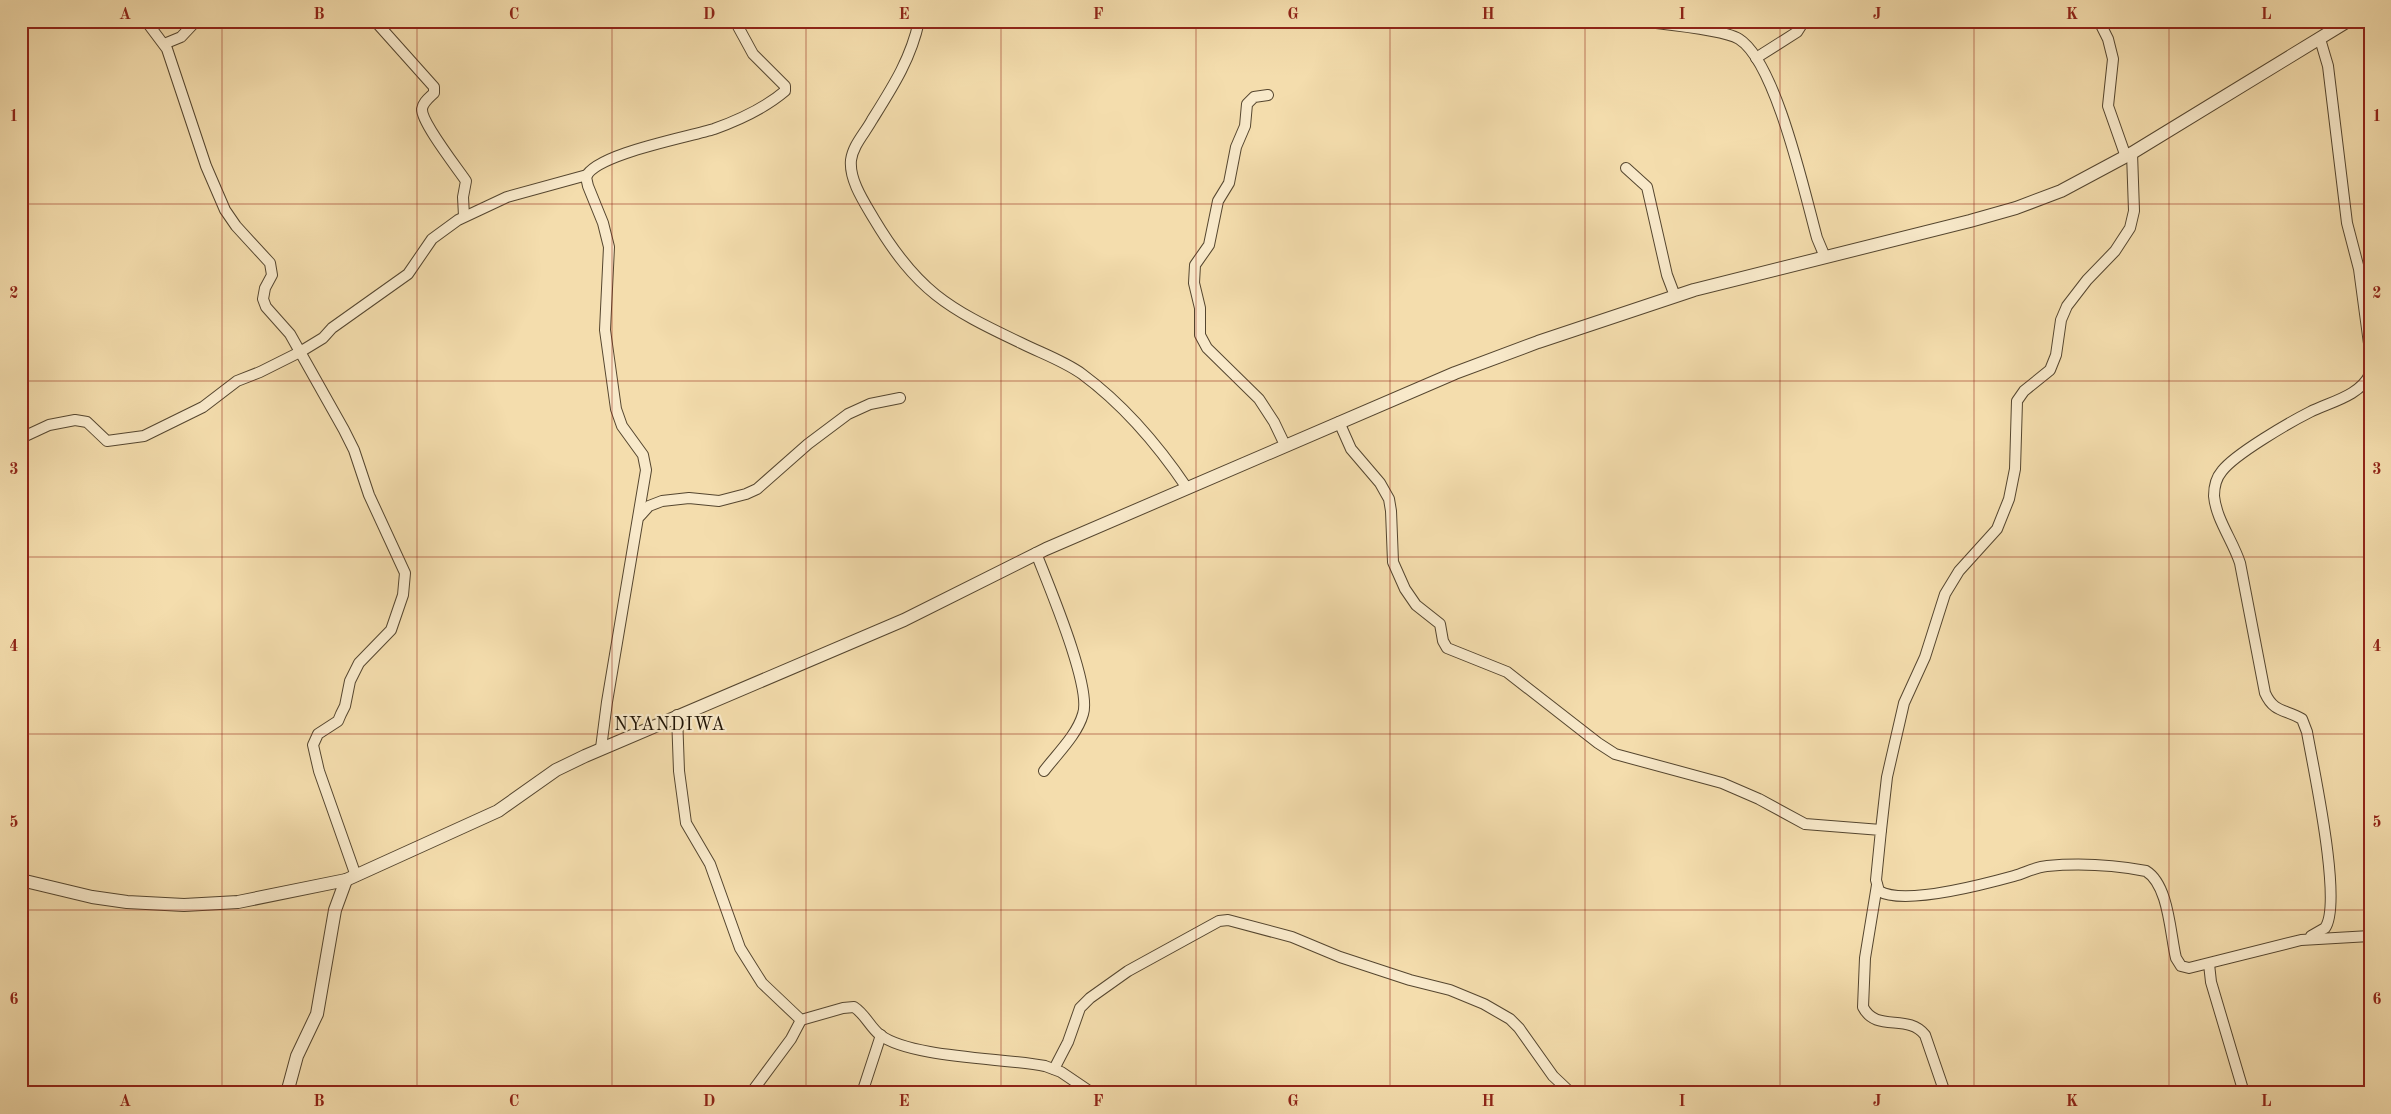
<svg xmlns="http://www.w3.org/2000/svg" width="2391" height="1114" font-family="'Old Standard TT',serif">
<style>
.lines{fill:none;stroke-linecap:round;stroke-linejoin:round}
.minor-casing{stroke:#55462f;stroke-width:12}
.tertiary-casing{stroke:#55462f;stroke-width:14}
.minor{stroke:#f8e9ca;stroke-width:10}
.tertiary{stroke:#f8e9ca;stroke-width:12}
.grid{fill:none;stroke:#8f2418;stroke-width:1;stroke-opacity:0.55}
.labels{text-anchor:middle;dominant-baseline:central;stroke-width:4.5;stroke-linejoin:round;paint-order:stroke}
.quarter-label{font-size:18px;letter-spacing:1px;fill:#201405;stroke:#f8e9ca}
.neatline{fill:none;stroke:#8f2418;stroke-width:2}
.grid-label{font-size:16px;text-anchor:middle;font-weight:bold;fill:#8f2418}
</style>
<rect width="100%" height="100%" fill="#f4ddad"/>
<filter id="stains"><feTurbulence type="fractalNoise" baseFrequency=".004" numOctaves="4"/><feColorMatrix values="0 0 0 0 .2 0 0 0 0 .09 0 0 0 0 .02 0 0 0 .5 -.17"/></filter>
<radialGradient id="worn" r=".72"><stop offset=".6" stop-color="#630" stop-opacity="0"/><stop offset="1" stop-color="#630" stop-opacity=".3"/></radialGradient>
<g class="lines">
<!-- minor casing -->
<g class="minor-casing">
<g id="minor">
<polyline points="146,21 167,49 206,166 225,210 236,226 270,263 272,275 265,288 263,299 266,307 290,334 344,430 354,450 369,495 405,573 403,595 391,630 359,663 350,681 345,706 341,714 338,721 318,734 313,745 319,771 356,876"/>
<path d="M375,21L434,87V93C429,98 423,102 422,109C421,122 458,169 466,181L463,197L464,216"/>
<path d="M919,21C911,59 892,88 872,120C865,133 853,145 851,160C849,180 864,202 874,219C917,291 947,308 1021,343C1041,353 1064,361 1082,374C1124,405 1158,445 1187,488"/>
<path d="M1639,21C1661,24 1723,29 1739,39C1776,62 1805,195 1817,238L1825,257"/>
<polyline points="2099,21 2108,39 2113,59 2108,106 2126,157"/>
<polyline points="2320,39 2328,66 2347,223 2359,269 2370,351"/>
<polyline points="164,44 181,37 196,21"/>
<polyline points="1756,58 1797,32 1804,21"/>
<polyline points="1268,95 1254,97 1247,104 1245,126 1236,147 1229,183 1218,201 1209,245 1195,265 1194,283 1200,308 1200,335 1207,348 1259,399 1274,422 1285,445"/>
<polyline points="1626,168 1647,187 1667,275 1675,296"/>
<path d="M1339,422L1351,449L1380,483L1389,499L1391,511L1393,562L1405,589L1416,605L1440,624L1443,641L1447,648L1507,672L1598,743L1615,754L1722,783L1759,799L1805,824L1881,830L1876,880L1879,891C1904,906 1985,884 2014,876C2025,873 2035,867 2047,866C2079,863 2114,865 2146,871C2169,885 2170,934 2176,958L2181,966L2189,968L2301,940L2370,936"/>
<polyline points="21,438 49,425 75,420 87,422 107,441 144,436 203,407 237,381 260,372 300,352 323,338 332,328 408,274 432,239 458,220 507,197 587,175"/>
<polyline points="640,516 649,506 662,501 689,498 719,501 746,494 757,489 808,444 848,414 870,404 900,398"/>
<path d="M1036,553C1048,584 1092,687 1083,714C1077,735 1057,754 1044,771"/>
<path d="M677,715L679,771L686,823L710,864L740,948L762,983L801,1020L843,1008L854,1007C865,1014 870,1027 880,1035C911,1058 1004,1058 1045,1066L1061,1072L1092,1093"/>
<path d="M601,748L607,702L646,470L643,455L622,426L616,409L605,330L609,247L603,223L588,186L586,177C595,154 689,137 714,129C739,120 765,108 785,91V86L753,54L735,21"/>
<polyline points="1881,830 1887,777 1904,703 1925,657 1945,594 1959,571 1997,529 2009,499 2015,469 2017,401 2024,391 2050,370 2056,355 2061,320 2067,306 2087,280 2115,251 2130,228 2134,211 2132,153"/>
<path d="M1877,885L1865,958L1863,1007C1876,1033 1908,1013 1925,1035L1945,1093"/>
<path d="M2311,936L2325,928C2343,903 2313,767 2307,732L2302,719C2285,709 2274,713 2265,693L2240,563C2233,541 2216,519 2214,496C2214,487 2216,478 2222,471C2235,454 2290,422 2310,412C2330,402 2360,396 2370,374"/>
<polyline points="2209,964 2211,982 2244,1093"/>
<polyline points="1054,1069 1068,1042 1080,1008 1090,998 1128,971 1219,921 1228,920 1292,937 1340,957 1410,980 1450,990 1484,1004 1510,1019 1519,1028 1553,1076 1571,1093"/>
<polyline points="751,1093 791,1039 801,1020"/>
<polyline points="862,1093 881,1035"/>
</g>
</g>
<!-- tertiary casing -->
<g class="tertiary-casing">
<g id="tertiary">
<polyline points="21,880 92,897 127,902 184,905 238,902 346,880 498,811 556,770 585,756 904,620 1046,549 1455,373 1538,342 1694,290 1970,221 2016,208 2061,191 2132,153 2348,21"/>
<polyline points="287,1093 297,1056 317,1014 335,910 346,880"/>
</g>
</g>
<!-- minor -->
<use href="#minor" class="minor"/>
<!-- tertiary -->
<use href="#tertiary" class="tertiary"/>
</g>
<!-- grid -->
<path class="grid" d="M222,21V1093M417,21V1093M612,21V1093M806,21V1093M1001,21V1093M1196,21V1093M1390,21V1093M1585,21V1093M1780,21V1093M1974,21V1093M2169,21V1093M21,204H2370M21,381H2370M21,557H2370M21,734H2370M21,910H2370"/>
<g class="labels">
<!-- quarter labels -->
<g class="quarter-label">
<text x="670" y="725">NYANDIWA</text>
</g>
</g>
<!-- margin -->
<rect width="2391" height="1114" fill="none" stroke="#f4ddad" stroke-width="55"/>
<rect x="28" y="28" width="2336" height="1058" class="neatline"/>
<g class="grid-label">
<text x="125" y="19">A</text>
<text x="319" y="19">B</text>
<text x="514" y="19">C</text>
<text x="709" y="19">D</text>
<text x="904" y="19">E</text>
<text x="1098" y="19">F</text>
<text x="1293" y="19">G</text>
<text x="1488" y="19">H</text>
<text x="1682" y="19">I</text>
<text x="1877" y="19">J</text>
<text x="2072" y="19">K</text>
<text x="2266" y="19">L</text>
<text x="14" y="121">1</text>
<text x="2377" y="121">1</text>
<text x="14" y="298">2</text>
<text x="2377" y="298">2</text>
<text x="14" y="474">3</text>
<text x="2377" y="474">3</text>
<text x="14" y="651">4</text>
<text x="2377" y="651">4</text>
<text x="14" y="827">5</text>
<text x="2377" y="827">5</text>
<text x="14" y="1004">6</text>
<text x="2377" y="1004">6</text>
<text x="125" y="1106">A</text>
<text x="319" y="1106">B</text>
<text x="514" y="1106">C</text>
<text x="709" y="1106">D</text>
<text x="904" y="1106">E</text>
<text x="1098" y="1106">F</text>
<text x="1293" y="1106">G</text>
<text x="1488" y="1106">H</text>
<text x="1682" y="1106">I</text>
<text x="1877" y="1106">J</text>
<text x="2072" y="1106">K</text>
<text x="2266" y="1106">L</text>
</g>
<rect width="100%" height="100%" filter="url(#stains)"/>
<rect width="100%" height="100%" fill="url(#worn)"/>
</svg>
